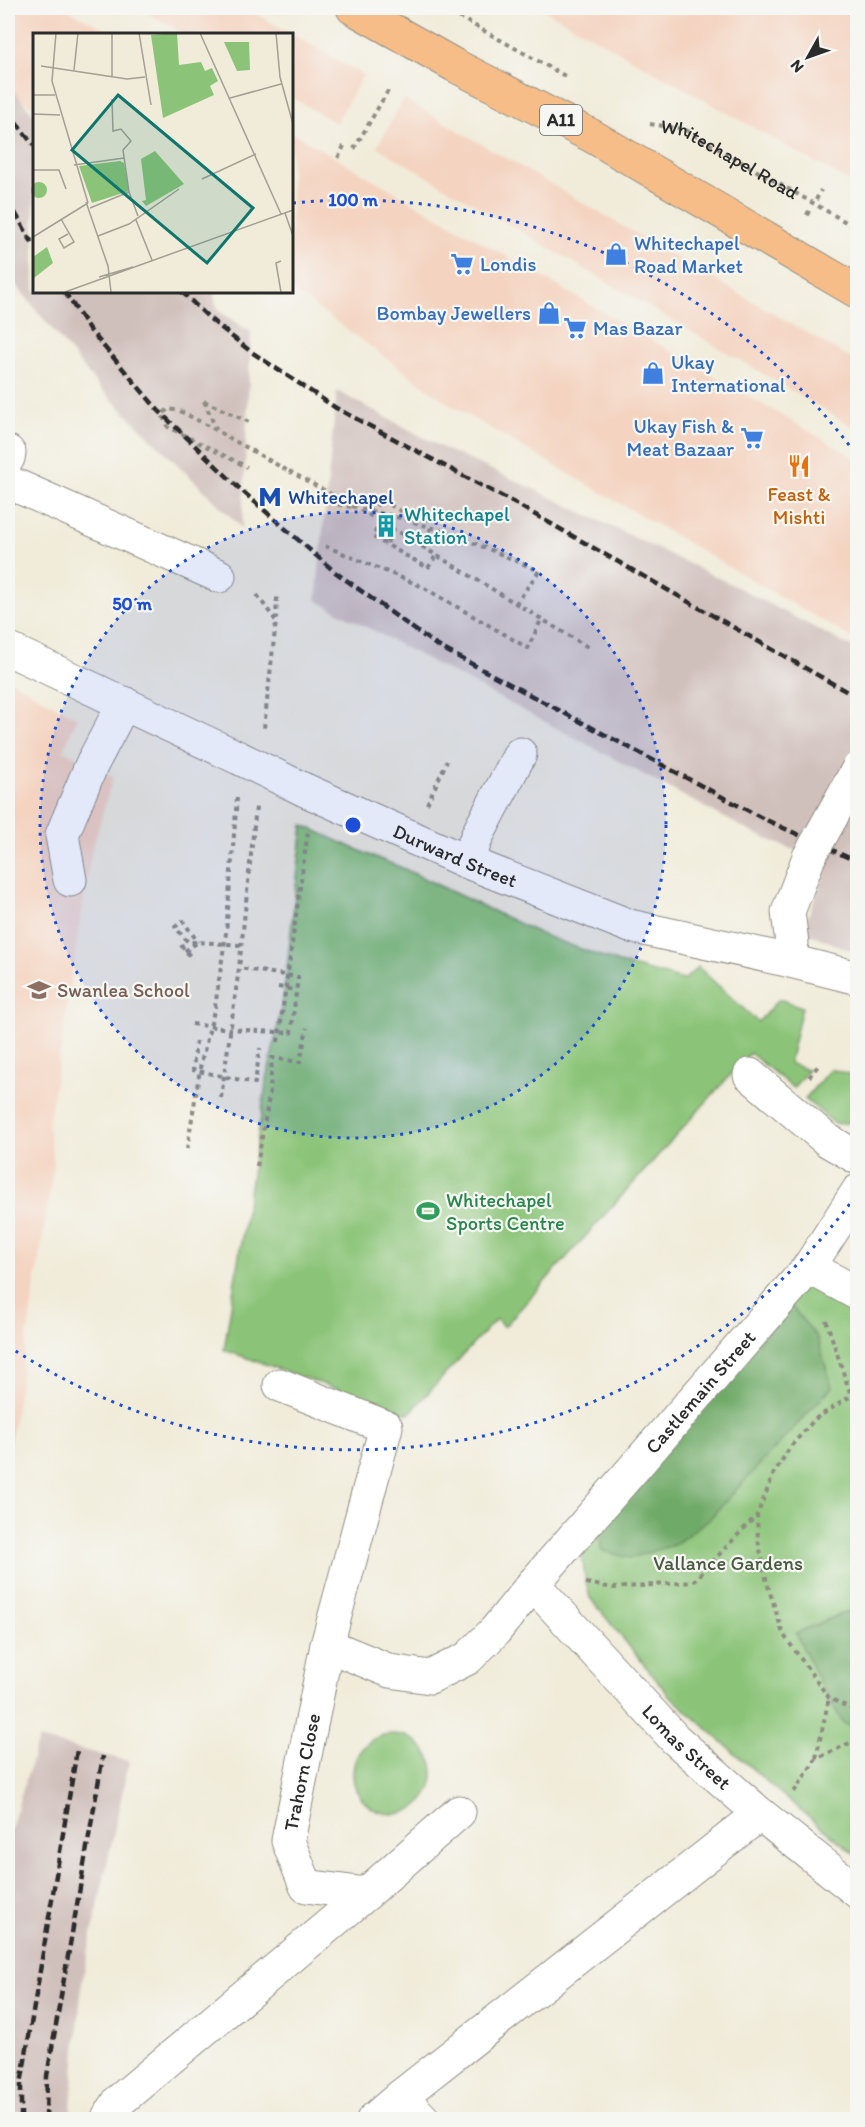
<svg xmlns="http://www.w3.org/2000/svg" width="865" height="2127" font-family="Itim,sans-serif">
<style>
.built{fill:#f4d3c0}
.industrial{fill:#d0c0bc}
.green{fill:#8bc478;stroke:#5b7852;stroke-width:1.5}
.forest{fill:#70aa68;stroke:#4e6a4a;stroke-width:1.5}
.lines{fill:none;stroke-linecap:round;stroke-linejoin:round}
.minor-casing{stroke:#8e8c82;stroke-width:35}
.highway-casing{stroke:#8e8c82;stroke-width:35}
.path{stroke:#8e8c82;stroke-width:4;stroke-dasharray:4.5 4.5;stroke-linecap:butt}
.minor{stroke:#fff;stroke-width:33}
.highway{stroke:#f7bd88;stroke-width:33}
.rail{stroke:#2b2b2b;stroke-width:4.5;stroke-dasharray:9 4.5;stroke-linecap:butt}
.minor-bridge-casing{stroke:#8e8c82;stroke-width:35;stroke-linecap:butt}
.minor-bridge{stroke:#fff;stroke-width:33}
.ring{fill:none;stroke:#1d4ed8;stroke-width:3;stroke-dasharray:3 6}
.labels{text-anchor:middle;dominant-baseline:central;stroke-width:4.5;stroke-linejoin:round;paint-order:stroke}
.shield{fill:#f6f6f2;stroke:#686867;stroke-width:1.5}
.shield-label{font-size:18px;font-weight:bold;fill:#2b2b2b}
.street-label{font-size:20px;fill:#2b2b2b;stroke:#f6f6f2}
.shop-label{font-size:20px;fill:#366cbe;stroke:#f6f6f2;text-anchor:start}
.food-label{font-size:20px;fill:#c56008;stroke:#f6f6f2}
.transit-label{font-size:20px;fill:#164399;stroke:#f6f6f2;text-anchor:start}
.culture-label{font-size:20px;fill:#0d838f;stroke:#f6f6f2;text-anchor:start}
.education-label{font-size:20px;fill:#785e54;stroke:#f6f6f2;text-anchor:start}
.leisure-label{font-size:20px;fill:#27864d;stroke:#f6f6f2;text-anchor:start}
.park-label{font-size:20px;fill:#485942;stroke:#f6f6f2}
.inset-road{fill:none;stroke:#a29f94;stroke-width:1.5}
.view{fill:#0f766e;fill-opacity:0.15;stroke:#0f766e;stroke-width:3}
.inset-edge{fill:none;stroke:#2b2b2b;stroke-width:3}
.centre{fill:#1d4ed8;stroke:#f6f6f2;stroke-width:3}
.ring-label{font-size:18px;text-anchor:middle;font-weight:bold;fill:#1d4ed8;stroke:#f6f6f2;stroke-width:4.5;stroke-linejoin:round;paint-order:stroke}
</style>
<rect width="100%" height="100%" fill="#f6f6f2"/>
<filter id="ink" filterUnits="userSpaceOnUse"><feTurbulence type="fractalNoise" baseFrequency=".0167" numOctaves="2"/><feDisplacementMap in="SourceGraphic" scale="12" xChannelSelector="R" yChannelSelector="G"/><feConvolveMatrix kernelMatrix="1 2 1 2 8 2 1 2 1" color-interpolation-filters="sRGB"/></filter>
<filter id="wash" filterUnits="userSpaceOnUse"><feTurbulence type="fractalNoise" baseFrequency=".008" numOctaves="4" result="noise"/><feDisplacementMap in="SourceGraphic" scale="24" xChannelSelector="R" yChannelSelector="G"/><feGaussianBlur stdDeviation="1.35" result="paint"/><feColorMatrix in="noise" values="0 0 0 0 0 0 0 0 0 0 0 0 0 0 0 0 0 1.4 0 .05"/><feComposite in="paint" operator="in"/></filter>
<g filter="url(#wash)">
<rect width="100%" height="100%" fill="#f1ecda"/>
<!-- built -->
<g class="built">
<polygon points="8,8 65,8 114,34 34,34 34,108 8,90"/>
<polygon points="139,8 246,8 363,75 336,123 291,97 291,34 185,34"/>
<polygon points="541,8 857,8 857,186 724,111"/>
<polygon points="404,99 857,362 857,429 377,147"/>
<polygon points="291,132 857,459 857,641 452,406 291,289"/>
<polygon points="8,679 77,718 63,750 113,777 91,853 48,1127 54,1164 12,1434 8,1447"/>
</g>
<!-- industrial -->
<g class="industrial">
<polygon points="8,83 34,115 34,291 214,291 215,302 220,312 251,332 242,528 99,387 8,275"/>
<polygon points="337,391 447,450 519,482 739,588 857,650 857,953 802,931 828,864 755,834 316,600"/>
<polygon points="38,1739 129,1761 82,1981 70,2119 8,2119 8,1839"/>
</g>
<!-- green -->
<g class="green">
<polygon points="303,825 369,855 400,867 543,935 619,963 684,980 698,967 758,1022 779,999 802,1007 789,1063 808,1070 793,1088 750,1053 504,1327 496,1319 409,1414 224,1350 266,1085 284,994"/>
<polygon points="830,1069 857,1076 856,1122 835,1124 805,1099"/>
<polygon points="806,1278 857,1301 857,1856 774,1788 668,1694 590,1598 586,1583 580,1542"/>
<circle cx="393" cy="1774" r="40"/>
</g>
<!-- forest -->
<g class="forest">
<polygon points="791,1306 817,1337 832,1387 710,1518 674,1545 630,1558 602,1551 595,1520"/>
<polygon points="853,1609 858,1615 857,1729 843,1723 817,1678 796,1633"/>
</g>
</g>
<g filter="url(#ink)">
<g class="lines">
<!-- minor casing -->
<g class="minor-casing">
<g id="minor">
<polyline points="8,452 9,453 8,458"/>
<polyline points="8,482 219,576"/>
<polyline points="8,649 239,758"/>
<path id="s2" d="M305,790L467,862L630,926L786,960L858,978"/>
<polyline points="467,862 478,834 520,754"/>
<polyline points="70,880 62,835 91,766 124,703"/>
<polyline points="792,943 788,912 809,857"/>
<polyline points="750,1075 827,1140 858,1158"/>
<polyline points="809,1267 858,1294"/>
<polyline points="280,1385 386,1427 327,1645"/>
<path id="s3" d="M533,1584L675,1739L760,1814L858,1892"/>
<polyline points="366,1894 459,1812"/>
<path id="s4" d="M107,2120L119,2101L366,1894L306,1886L288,1841L327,1645L390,1671L430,1677L468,1658L495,1631L533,1584L809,1267L858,1191"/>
<polyline points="373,2120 401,2096"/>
<polyline points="424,2120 401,2096 760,1814"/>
</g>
</g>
<!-- highway casing -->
<g class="highway-casing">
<polyline id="highway" points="353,8 454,65 592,136 858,292"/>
</g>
<!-- path -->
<g class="path">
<polyline points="443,8 565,76"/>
<path id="s1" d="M650,124L684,129L858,229"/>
<polyline points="354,149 389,89"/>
<polyline points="338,158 344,146"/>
<polyline points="816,200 821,190"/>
<polyline points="807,215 810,209"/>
<polyline points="204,401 217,431 290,472"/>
<polyline points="204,401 249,422"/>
<polyline points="216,430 180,411 168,409 162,415 168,427 247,467"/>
<polyline points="289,471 380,521 591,649"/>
<polyline points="329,503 351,507"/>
<path d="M361,509C424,521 481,545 539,571L515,605"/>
<polyline points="370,513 381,500 417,520"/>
<polyline points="379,513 389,545"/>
<polyline points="380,521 373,537 428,568"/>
<polyline points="325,546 421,586 528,648 541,620"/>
<polyline points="422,548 431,528"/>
<polyline points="428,568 435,557"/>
<polyline points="257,595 276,621 264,728"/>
<polyline points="276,620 277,597"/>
<polyline points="427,804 447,761"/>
<polyline points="196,942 188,942 175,927 183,921 198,942"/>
<polyline points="181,945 190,956"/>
<polyline points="185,951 198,942 241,945"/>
<polyline points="278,987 295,990"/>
<polyline points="192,1024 229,1029 291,1033 298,977 239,968"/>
<polyline points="196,1041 193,1070 255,1083 260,1048"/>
<polyline points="278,1042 308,831"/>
<polyline points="809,1077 818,1066"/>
<polyline points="221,1098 239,968 256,807"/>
<polyline points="187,1149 201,1063 215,1007 226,933 237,798"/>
<polyline points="257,1166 270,1091 272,1058 300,1062 307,1028"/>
<polyline points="826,1320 851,1396"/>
<polyline points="858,1396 851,1396 815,1419 791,1446 774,1473 757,1515 758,1540 767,1583 783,1634 829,1698 858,1712"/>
<polyline points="586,1583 613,1588 693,1582 756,1516"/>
<polyline points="816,1758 829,1698"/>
<polyline points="794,1792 816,1759 858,1739"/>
</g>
<!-- minor -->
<use href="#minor" class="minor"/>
<!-- highway -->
<use href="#highway" class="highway"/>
<!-- rail -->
<g class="rail">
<polyline points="8,111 34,146"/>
<polyline points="8,200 34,246"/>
<polyline points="64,291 89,329 158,410 240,489 335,572 436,645 764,819 858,862"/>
<polyline points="181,291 209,318 250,351 336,408 518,505 858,698"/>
<polyline points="21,2120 21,2084 77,1750"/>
<polyline points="46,2120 47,2076 103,1756"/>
</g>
<!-- minor-bridge casing -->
<g class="minor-bridge-casing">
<g id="minor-bridge">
<polyline points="239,758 305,790"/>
<polyline points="809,857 858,769"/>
</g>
</g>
<!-- minor-bridge -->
<use href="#minor-bridge" class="minor-bridge"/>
</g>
</g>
<!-- distance rings -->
<circle cx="353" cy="825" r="313" fill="#1d4ed8" fill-opacity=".12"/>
<g class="ring">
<circle cx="353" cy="825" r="313"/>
<path d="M855 1197A625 625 0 0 1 8 1346M293 203A625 625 0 0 1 855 453"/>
</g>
<!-- icons -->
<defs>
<g id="shop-bare" transform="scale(1.8)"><path d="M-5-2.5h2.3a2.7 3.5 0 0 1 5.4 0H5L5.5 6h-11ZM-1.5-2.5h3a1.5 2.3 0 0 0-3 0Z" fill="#3f7fe0" stroke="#f6f6f2" stroke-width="2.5" paint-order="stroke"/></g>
<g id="supermarket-bare" transform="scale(1.8)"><path d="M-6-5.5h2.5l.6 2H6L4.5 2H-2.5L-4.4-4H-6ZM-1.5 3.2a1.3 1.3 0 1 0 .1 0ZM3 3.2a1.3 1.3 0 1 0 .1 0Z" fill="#3f7fe0" stroke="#f6f6f2" stroke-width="2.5" paint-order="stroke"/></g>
<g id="restaurant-bare" transform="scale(1.8)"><path d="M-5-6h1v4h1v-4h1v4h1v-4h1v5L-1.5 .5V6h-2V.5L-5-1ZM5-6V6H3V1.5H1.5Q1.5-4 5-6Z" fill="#e8710a" stroke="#f6f6f2" stroke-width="2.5" paint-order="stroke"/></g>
<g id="metro-bare" transform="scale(1.8)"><path d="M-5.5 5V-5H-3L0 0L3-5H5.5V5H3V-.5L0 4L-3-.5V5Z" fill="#1a4fb4" stroke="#f6f6f2" stroke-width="2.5" paint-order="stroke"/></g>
<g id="building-bare" transform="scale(1.8)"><path d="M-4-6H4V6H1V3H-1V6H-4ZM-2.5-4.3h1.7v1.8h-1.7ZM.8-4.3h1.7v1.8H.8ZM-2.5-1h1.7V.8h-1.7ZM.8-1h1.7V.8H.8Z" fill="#0f9aa8" stroke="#f6f6f2" stroke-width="2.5" paint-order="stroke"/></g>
<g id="school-bare" transform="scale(1.8)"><path d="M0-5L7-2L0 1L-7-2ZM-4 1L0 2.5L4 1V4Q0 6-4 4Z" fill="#8d6e63" stroke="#f6f6f2" stroke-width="2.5" paint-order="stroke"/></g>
<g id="stadium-bare" transform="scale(1.8)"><path d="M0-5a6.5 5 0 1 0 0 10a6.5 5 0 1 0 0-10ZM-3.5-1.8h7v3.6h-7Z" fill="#2e9e5b" stroke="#f6f6f2" stroke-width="2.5" paint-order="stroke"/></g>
</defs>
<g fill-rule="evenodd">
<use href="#shop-bare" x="616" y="254"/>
<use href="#supermarket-bare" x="462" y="264"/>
<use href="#shop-bare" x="549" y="313"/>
<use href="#supermarket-bare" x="575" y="328"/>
<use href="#shop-bare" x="653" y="373"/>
<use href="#supermarket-bare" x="752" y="438"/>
<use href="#restaurant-bare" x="799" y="466"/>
<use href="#metro-bare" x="270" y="497"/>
<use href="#building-bare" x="386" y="526"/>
<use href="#school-bare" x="39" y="990"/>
<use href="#stadium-bare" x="428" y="1211"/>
</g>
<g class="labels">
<!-- shield labels -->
<rect class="shield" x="540" y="105" width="42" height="30" rx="4.5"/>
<g class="shield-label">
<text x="561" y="120">A11</text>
</g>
<!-- street labels -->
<g class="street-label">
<text stroke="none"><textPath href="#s1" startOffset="88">Whitechapel Road</textPath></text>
<text stroke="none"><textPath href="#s2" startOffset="164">Durward Street</textPath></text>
<text stroke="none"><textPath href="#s4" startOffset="1158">Castlemain Street</textPath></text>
<text stroke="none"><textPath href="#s3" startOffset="224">Lomas Street</textPath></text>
<text stroke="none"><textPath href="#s4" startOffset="524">Trahorn Close</textPath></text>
</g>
<!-- shop labels -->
<g class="shop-label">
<text x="634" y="243">Whitechapel<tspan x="634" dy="23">Road Market</tspan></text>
<text x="480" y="264">Londis</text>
<text x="531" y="313" text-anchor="end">Bombay Jewellers</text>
<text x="593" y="328">Mas Bazar</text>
<text x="671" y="362">Ukay<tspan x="671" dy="23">International</tspan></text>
<text x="734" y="426" text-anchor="end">Ukay Fish &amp;<tspan x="734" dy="23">Meat Bazaar</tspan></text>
</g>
<!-- food labels -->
<g class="food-label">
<text x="799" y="494">Feast &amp;<tspan x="799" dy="23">Mishti</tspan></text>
</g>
<!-- transit labels -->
<g class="transit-label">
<text x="288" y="497">Whitechapel</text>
</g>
<!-- culture labels -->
<g class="culture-label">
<text x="404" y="514">Whitechapel<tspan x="404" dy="23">Station</tspan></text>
</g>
<!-- education labels -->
<g class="education-label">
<text x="57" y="990">Swanlea School</text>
</g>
<!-- leisure labels -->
<g class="leisure-label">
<text x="446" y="1200">Whitechapel<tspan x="446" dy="23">Sports Centre</tspan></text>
</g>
<!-- park labels -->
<g class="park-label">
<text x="728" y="1563">Vallance Gardens</text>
</g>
</g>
<!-- overview -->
<g transform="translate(33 33)">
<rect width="260" height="260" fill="#f1ecda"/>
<path d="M144,0L146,32L168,29L172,38L179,35L185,48L177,53L181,62L130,85L118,2ZM191,9H216L217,37L204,38ZM122,118L151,151L113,173L109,168L113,167L108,126ZM87,128L91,130L96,158L59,170L46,133ZM-2 157a8 8 0 1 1 16 0a8 8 0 1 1-16 0ZM14,214L20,230L1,245L0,224Z" fill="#8bc478"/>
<path class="inset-road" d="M23,0L19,48L55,170M106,0L118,72M167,0L248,181M243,0L247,44L260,91M8,33L94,46L112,44M41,37L45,0M79,43V0M0,62H22M197,65L248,51M79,66L80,98L88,96L98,108L90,117L96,159L105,183M0,81L27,82M41,132L91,125M0,137H26L33,156M169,146L223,121M53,169L75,233L78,259M57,175L96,159M252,180L260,203M28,186L41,209L31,215L26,206L35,201M103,187L119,227M65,203L96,191L146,156M0,204L55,170M66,244L100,234M32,259L260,177M248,259L243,230L248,228"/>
<path class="view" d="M85,62L220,175L174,230L39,117Z"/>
<rect width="260" height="260" class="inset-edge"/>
</g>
<circle cx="353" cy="825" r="9" class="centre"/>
<g class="ring-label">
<text x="353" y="206">100 m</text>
<text x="132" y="610">50 m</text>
</g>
<!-- margin -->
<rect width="865" height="2127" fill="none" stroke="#f6f6f2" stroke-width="30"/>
<!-- north arrow -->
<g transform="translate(808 57) rotate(230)" stroke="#f6f6f2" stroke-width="4.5" paint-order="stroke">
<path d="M0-4.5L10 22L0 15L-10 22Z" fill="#2b2b2b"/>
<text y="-9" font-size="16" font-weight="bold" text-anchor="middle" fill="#2b2b2b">N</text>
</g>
</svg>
